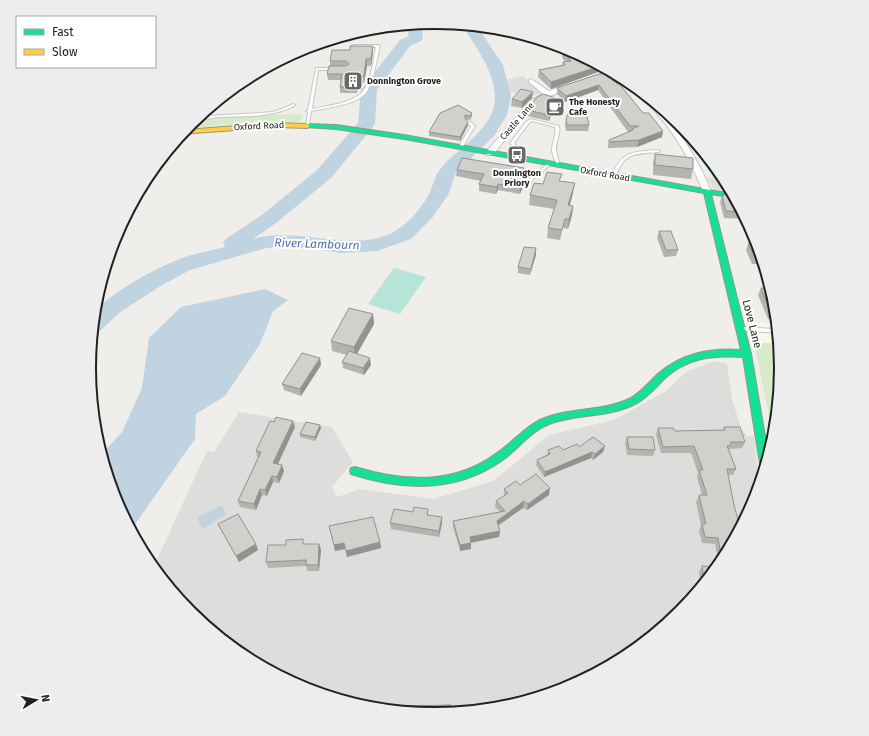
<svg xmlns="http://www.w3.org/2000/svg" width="869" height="736" font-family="'Fira Sans',sans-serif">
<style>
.residential{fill:#dedddb}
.education{fill:#f5f7e7}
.grass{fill:#d7ebca}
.park{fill:#daf4dd}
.pitch{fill:#b7e4d8}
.water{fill:#bfd4e0}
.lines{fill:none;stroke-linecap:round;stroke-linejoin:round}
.river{fill:#bfd4e0;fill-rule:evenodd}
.lane-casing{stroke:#c6c6c4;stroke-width:2}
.street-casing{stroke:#c6c6c4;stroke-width:2}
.fast-casing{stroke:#949982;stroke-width:2}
.slow-casing{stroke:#949982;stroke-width:2}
.lane{fill:#fdfcfc;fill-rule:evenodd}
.street{fill:#fdfcfc;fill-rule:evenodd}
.fast{fill:#16e098;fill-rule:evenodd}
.slow{fill:#ffcf43;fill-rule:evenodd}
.wall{fill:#b5b3b0}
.shaded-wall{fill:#939290}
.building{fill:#d2d0cd;stroke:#939290}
.labels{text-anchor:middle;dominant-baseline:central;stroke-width:4;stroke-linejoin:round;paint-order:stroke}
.far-poi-label{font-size:9px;font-weight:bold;fill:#212121;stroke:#fff;text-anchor:start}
.far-street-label{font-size:9px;fill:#212121;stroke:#fff}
.street-label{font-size:11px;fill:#212121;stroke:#fff}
.water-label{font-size:12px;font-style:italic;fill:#5070ae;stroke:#fff}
.rim{fill:none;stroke:#212121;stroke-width:2}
</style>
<rect width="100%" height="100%" fill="#efeeea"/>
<!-- residential -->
<g class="residential">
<polygon points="523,76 544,92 531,97 510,92 506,80"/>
<polygon points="707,178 723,178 731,192 714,189"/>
<polygon points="714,361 727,364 732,399 741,428 747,436 754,436 759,484 754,501 722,560 679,613 627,656 567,688 502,707 434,714 367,707 302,688 242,656 190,612 153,568 207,451 214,452 239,412 332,427 353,462 332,487 337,497 360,489 433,499 493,481 549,435 614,420 666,391 686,372"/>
</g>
<!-- education -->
<polygon class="education" points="749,322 776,324 780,368 773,440"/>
<!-- grass -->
<g class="grass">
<polygon points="303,114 302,120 298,122 240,124 186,128 194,120 232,116"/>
<polygon points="754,343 778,343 780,368 773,437"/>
</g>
<!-- park -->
<polygon class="park" points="664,111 679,124 723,178 707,178 703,155"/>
<!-- pitch -->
<polygon class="pitch" points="394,268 426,277 400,314 368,304"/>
<!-- water -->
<g class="water">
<polygon points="265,289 288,300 273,311 260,344 225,396 196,414 195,439 131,530 115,500 101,455 122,432 142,388 149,338 181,307"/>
<polygon points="221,505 226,514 203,529 197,518"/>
</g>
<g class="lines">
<!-- river -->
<path class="river" d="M415,24L422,30L423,38L421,41L410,46L377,90L375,124L372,128L331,178L276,223L253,239C293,228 333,246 374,239C398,235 418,215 429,194C433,186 435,174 442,167C460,146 496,128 495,96C494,70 475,46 462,25L477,26L503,65L511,96L507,115L494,136L456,173L448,195L432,218L411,239L377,251L342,253L297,247L266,248L190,270L159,287L119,313L101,330L92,332L94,310C117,291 147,272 175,261C190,254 209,251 225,247L223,243L226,239L262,215L317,170L358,123L361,90L400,40L409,36L408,32L400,25Z"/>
<!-- lane casing -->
<g class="lane-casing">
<g id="lane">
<path d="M353,45H378L380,46C377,58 375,71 371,83C369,87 368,91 365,94C355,105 325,108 311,111L309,125L306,126L308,112L306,111L308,110L316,68H335L337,69L335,70H318L312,109C326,106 354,103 363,91C372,79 373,61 376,47H354L352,46Z"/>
<path d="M293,104L295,105L294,106C270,118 245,116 219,117C210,118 202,120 194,120L197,118L206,116L260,113L272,112L282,109Z"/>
<path d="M531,119L559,126C561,134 556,140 556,148C556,155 560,160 559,167H558L556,166C556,160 552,155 552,150C552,142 557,135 555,127L532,121L529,123L514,143L516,145L515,146H513L510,143L527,121Z"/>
<polygon points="466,120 468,120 475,126 462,148 460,149 458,148 471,126 466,122"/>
<path d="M658,150L660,151L659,152C647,154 632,151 623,162C620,166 618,171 615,176H614L612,175C623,150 633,152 658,150Z"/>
<polygon points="548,163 550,163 551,164 527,185 525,185 525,183"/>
<polygon points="742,327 777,329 777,333 740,330 740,328"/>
</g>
</g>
<!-- street casing -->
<g class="street-casing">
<g id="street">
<path d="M599,66C652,89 689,138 711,191L710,193H707L703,191C689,157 670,123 642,99C629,87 613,78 599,68Z"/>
<polygon points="531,79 549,91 570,84 573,86 534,103 493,155 487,155 487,151 530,101 543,94 529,82 529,80"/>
</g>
</g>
<!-- fast casing -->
<g class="fast-casing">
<path id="fast" d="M307,124L336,125L404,135L732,194L734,198L711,194L751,354L768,454L764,468L760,464L743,357C712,355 687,358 664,379C656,387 648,397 637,403C610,418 578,413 549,424C531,431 519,448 504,459C458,493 403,491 351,474L350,471L351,468L355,467C404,482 454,485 497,453C512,443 524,428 540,420C568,407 601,412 629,399C641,393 649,382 659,373C683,353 710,348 741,350L704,193L404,139L336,129L305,127L304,126Z"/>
</g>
<!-- slow casing -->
<g class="slow-casing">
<polygon id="slow" points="276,123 307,124 310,126 307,128 276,127 181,134 184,130"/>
</g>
<!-- lane -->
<use href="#lane" class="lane"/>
<!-- street -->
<use href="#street" class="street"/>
<!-- fast -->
<use href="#fast" class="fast"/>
<!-- slow -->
<use href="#slow" class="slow"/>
</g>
<!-- wall -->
<g class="wall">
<polygon points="570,50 602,67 601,71 551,89 538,77 539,70 562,65 563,62 565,62 562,57 563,51"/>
<polygon points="373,52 371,66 367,66 364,83 358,83 357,93 340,93 340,87 341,80 328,80 327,74 330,66 330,61"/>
<polygon points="617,83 643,113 663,131 662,137 637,147 608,148 608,146 609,140 630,132 628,132 598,90 565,102 557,94 557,88"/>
<polygon points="532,98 522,108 511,106 512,99"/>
<polygon points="556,98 555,104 549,121 527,116 527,110"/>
<polygon points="579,112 589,125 588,131 566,131 565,126 566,119"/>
<polygon points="440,113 472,113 472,117 470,120 465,119 468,122 468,125 460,141 429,136 429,132"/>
<polygon points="655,154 693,169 691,179 653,175 653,163"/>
<polygon points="524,168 523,174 522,177 524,184 520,194 498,190 496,194 479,191 479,184 481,181 456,176 457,170"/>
<polygon points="561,181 573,193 570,205 573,206 572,215 568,229 563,228 560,240 547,238 548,228 554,209 529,205 530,195 543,184"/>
<polygon points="731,193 745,219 724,218 720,202 722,196"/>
<polygon points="659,231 678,250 676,256 664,257 657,238"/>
<polygon points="748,244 757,244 763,264 752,264 746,250"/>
<polygon points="536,255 530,275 518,273 518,267"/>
<polygon points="761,288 774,301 776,319 768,319 758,295"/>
<polygon points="373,314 374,324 357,354 371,365 364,375 343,368 342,362 347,355 332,351 331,341"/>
<polygon points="320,358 321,365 301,396 284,390 282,384"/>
<polygon points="293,421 295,427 278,464 284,471 279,483 273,482 267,496 262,495 256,510 240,507 238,501 258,457 257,457 256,451 274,422"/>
<polygon points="320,425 321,428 315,441 300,437 300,434"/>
<polygon points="724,427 745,442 742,448 730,449 729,450 736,469 733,475 728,475 722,560 719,565 715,544 702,543 699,531 701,525 696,502 699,495 702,495 697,477 698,473 691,453 661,453 656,435 658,428 675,431 723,430"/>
<polygon points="627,437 655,450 653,456 627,455 625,443"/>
<polygon points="605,446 603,452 593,460 591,458 544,477 536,465 537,460 547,455 548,450 563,450 579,447"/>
<polygon points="520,485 549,495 527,510 523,508 498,525 500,531 499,537 471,543 471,549 460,551 453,527 453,521 500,512 495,507 496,501 504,496 504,489"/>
<polygon points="428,509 428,515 442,517 442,523 439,537 391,529 390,523 413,512"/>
<polygon points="218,524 258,550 239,562 221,530"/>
<polygon points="329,526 380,542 381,548 347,557 345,549 335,551"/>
<polygon points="304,544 319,544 321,550 319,571 307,571 306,566 268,568 266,562"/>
<polygon points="702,566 716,567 701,586 699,572"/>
</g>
<!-- shaded-wall -->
<g class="shaded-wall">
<polygon points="373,46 373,52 371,66 371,59"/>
<polygon points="366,59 367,66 364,83 364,76"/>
<polygon points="600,66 602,67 601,71 551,89 551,82"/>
<polygon points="357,76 358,83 357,93 356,87"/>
<polygon points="618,78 617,84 612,80"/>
<polygon points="599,85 598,90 565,102 566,96"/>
<polygon points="533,92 532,98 522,108 522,102"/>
<polygon points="556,98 555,104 549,121 549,115"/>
<polygon points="468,122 468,125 460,141 460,137"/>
<polygon points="663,131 662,137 637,147 639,140"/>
<polygon points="524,168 523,174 520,183 520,176"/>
<polygon points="524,178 524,184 520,194 520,188"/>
<polygon points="575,183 573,193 567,215 568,205"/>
<polygon points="498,184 498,190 496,194 497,187"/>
<polygon points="573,206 572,215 568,229 569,219"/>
<polygon points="536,248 536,255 530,275 531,269"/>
<polygon points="373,314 374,324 355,357 354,347"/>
<polygon points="320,358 321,365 301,396 300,389"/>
<polygon points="370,358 371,365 364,375 363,368"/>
<polygon points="293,421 295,427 275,470 273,463"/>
<polygon points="320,425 321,428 315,441 315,437"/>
<polygon points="605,446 603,452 593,460 595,454"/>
<polygon points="592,452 591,458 544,477 545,472"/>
<polygon points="282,465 284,471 279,483 277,477"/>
<polygon points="272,476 273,482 267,496 265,490"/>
<polygon points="550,488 549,495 527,510 528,504"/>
<polygon points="260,489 262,495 256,510 254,504"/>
<polygon points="524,501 523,508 496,527 497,521"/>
<polygon points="442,517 442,523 439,537 439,531"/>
<polygon points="500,531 499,537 469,543 470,537"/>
<polygon points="380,542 381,548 347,557 346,551"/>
<polygon points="344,543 345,549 335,551 334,545"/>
<polygon points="471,543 471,549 460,551 460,545"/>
<polygon points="256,544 258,550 239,562 236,556"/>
<polygon points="319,544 321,550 319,571 318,565"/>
</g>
<!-- building -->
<g class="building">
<polygon points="350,46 373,46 371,59 366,59 364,76 357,76 356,87 340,87 342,74 327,74 329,66 345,66 349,64 346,61 330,61 332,50 350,50"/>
<polygon points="570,50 600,66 551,82 539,70 565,65 563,62 571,61 563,51"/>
<polygon points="608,71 618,78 612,80 622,87 643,113 649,113 663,131 639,140 609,142 609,140 633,130 632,129 639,126 630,126 599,85 566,96 557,88"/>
<polygon points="521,89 533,92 522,102 512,99"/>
<polygon points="543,94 556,98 549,115 527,110 536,98"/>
<polygon points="458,105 472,113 471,116 465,115 465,118 468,122 460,137 429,132 440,113"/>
<polygon points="571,106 579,112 586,112 589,125 567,125 566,119"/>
<polygon points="655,154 693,158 693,169 655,165"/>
<polygon points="462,158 524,168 520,176 524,178 520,188 498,184 497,187 479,184 484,174 457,170"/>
<polygon points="547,172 562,174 559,181 575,183 568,205 573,206 569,219 565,219 562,230 548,228 557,200 530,195 534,183 543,184"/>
<polygon points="729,193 731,193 741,212 726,211 722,196"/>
<polygon points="659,231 671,231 678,250 666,250"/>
<polygon points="748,244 757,244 761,257 755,257"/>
<polygon points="524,247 536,248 531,269 518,267"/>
<polygon points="761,288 770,289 774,301 775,312 770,312"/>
<polygon points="349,308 373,314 354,347 331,341"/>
<polygon points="349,351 370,358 363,368 342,362"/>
<polygon points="302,353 320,358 300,389 282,384"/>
<polygon points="276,417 293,421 273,463 282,465 277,477 272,476 265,490 260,489 254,504 238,501 261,452 256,451 270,421 274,422"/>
<polygon points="306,422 320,425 315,437 300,434"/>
<polygon points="724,427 740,427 745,442 730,442 731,445 727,446 736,469 727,469 734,505 740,527 722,560 718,538 705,537 702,524 706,524 699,495 707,495 699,470 703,470 694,446 663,447 658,428 673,428 675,431 725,430"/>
<polygon points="593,437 605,446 595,454 592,452 545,472 537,460 550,454 548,450 559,446 563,450 577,444 579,447"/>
<polygon points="627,437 653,437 655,450 629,449"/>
<polygon points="536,474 550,488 528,504 524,501 497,521 500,531 470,537 471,543 460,545 453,521 505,511 496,501 508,493 504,489 516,481 520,485"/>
<polygon points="414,507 428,509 427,515 442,517 439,531 390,523 394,509 413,512"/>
<polygon points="238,514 256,544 236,556 218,524"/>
<polygon points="373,517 380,542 346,551 344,543 334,545 329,526"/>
<polygon points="303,539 303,544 319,544 318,565 306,565 306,560 266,562 268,545 286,545 286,540"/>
<polygon points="702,566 716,567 706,580 704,580"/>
<polygon points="357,704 385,704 385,709 367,707"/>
<polygon points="451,705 451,712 434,714 407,711 407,706"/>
</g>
<!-- icons -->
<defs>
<g id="building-square" transform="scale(1)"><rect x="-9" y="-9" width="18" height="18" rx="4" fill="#696967" stroke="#fff"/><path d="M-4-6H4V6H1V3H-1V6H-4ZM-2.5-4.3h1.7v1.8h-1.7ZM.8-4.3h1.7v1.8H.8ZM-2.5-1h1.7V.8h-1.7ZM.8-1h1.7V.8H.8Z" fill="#fff"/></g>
<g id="cafe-square" transform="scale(1)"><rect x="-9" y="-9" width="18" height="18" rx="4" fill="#696967" stroke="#fff"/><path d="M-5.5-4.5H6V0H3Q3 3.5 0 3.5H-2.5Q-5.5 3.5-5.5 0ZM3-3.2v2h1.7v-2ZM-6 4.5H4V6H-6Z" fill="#fff"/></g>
<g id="bus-square" transform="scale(1)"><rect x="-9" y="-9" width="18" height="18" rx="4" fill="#696967" stroke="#fff"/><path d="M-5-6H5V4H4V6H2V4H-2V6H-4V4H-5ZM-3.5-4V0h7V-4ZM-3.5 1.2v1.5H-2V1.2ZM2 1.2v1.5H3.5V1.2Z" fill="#fff"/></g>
</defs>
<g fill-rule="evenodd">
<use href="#building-square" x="353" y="81"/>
<use href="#cafe-square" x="555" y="107"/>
<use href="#bus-square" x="517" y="155"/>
</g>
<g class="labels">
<!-- far-poi labels -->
<g class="far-poi-label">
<text x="367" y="81">Donnington Grove</text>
<text x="569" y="102">The Honesty<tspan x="569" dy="10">Cafe</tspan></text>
<text x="517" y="173" text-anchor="middle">Donnington<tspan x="517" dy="10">Priory</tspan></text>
</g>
<!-- far-street labels -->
<g class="far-street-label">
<text transform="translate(517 121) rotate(-49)">Castle Lane</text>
<text transform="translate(259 126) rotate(-3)">Oxford Road</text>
<text transform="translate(605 174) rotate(10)">Oxford Road</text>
</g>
<!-- street labels -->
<g class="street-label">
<text transform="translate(752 324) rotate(76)">Love Lane</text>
</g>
<!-- water labels -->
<g class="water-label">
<text transform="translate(317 244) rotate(2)">River Lambourn</text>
</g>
</g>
<!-- crop -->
<path d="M0 0H869V736H0ZM96 368a339 339 0 1 1 678 0a339 339 0 1 1-678 0Z" fill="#ededed" fill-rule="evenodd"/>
<path class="rim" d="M96 368a339 339 0 1 1 678 0a339 339 0 1 1-678 0Z"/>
<!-- legend -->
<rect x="16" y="16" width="140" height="52" fill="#ffffff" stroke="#a6a6a6"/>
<rect x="24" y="29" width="20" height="6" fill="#16e098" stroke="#a6a6a6"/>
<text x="52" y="36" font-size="12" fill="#212121">Fast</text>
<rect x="24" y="49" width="20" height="6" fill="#ffcf43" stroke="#a6a6a6"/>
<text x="52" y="56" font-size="12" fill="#212121">Slow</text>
<!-- north arrow -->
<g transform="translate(36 700) rotate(80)" stroke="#ffffff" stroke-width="3" paint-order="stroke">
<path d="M0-3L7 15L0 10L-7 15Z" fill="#212121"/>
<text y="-6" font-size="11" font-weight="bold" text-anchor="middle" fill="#212121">N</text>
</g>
</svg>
